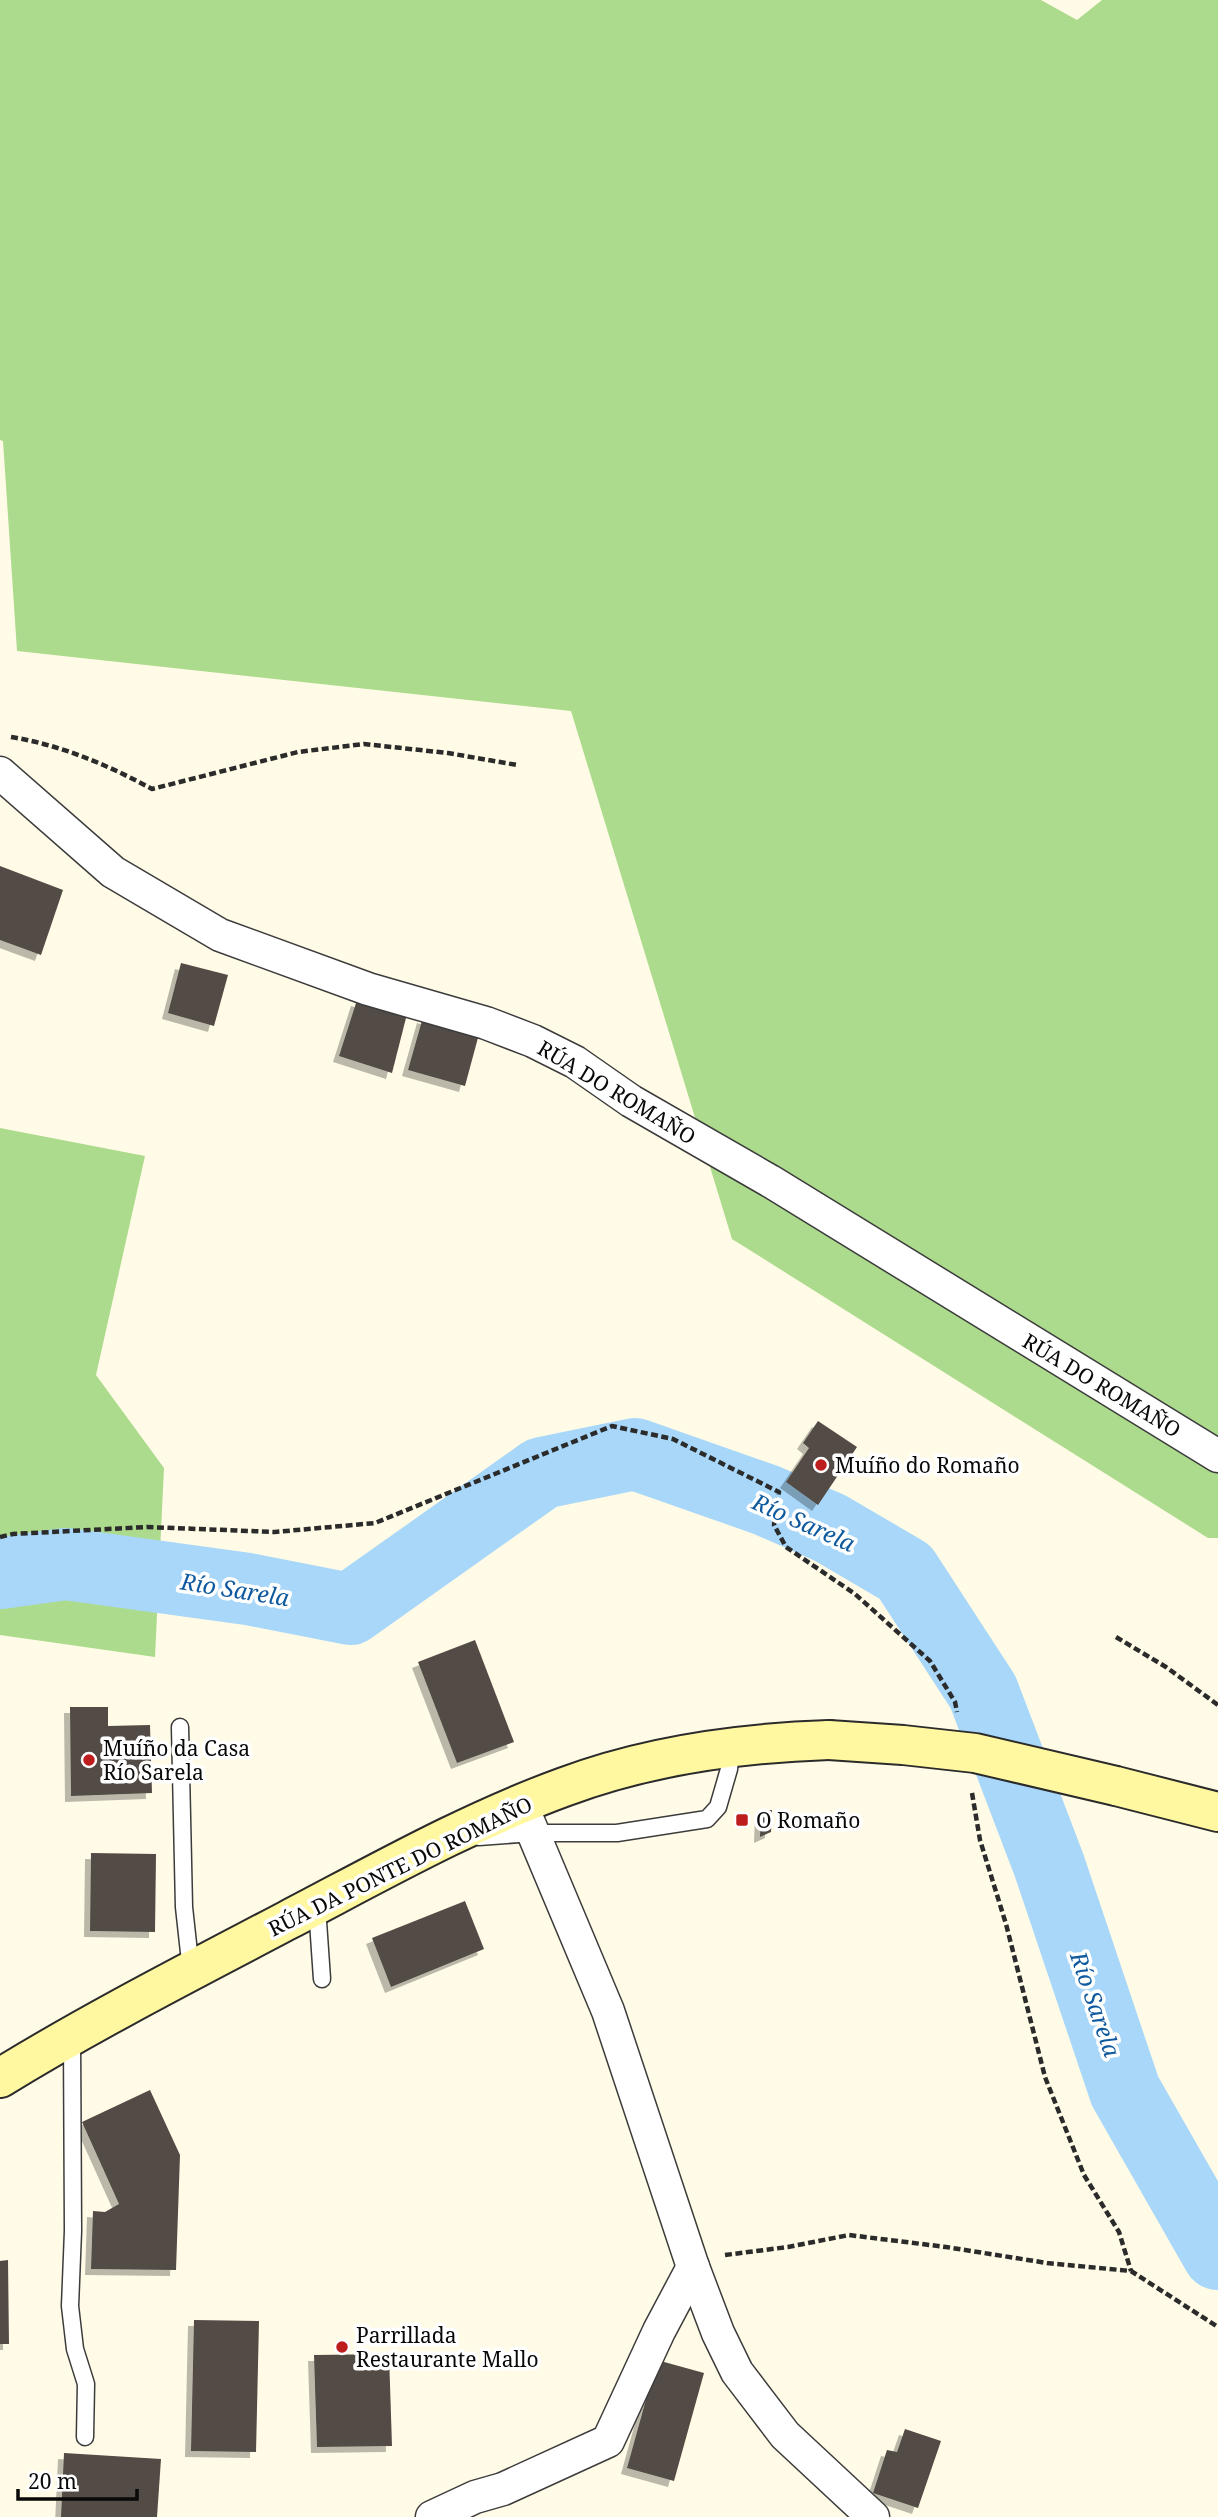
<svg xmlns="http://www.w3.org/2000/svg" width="1218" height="2517" font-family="'Noto Serif',serif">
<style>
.forest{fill:#addb8d}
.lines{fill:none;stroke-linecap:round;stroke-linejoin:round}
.river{stroke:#a8d7f9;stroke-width:72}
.building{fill:#524b45;filter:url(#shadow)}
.lane-casing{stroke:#3c3c3c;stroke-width:19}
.street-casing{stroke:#3c3c3c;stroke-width:35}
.secondary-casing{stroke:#2b2b2b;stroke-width:42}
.path{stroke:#2b2b2b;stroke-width:4.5;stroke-dasharray:7 3.5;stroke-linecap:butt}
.lane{stroke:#fff;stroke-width:16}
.street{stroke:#fff;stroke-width:32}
.secondary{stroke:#fff8a1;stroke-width:38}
.secondary-bridge-casing{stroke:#2b2b2b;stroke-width:42;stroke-linecap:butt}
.secondary-bridge{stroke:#fff8a1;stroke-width:38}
.poi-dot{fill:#be1d1e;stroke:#fff;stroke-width:2.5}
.labels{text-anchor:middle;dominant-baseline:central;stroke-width:7;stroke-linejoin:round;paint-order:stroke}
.street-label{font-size:21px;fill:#090909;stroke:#fff}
.poi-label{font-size:21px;fill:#090909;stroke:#fff;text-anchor:start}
.water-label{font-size:23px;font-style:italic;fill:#0f5a9f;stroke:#fff}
</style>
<defs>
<filter id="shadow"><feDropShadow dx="-6" dy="6" stdDeviation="0" flood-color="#0004"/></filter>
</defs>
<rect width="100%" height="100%" fill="#fffbe6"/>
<!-- forest -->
<g class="forest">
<polygon points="0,0 1041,0 1077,20 1102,0 1218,0 1218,1538 1208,1538 732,1239 571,711 17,651 3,441 0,440"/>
<polygon points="0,1128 145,1156 96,1375 164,1468 155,1657 0,1635"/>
</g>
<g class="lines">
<!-- river -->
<polyline class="river" points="0,1573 66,1564 248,1589 350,1609 542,1473 635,1454 766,1500 830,1528 905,1572 983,1692 1049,1865 1125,2091 1218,2254"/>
</g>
<!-- building -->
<g class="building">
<polygon points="0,866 63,890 41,955 0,940"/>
<polygon points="181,963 228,975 214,1026 168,1013"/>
<polygon points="357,1000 407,1014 392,1073 339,1056"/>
<polygon points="423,1017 479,1034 465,1086 408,1070"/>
<polygon points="818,1421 857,1447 818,1505 786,1482 809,1448 803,1443"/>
<polygon points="475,1640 514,1742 457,1763 418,1662"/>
<polygon points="70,1707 108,1707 108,1726 150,1725 152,1793 71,1796"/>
<polygon points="761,1810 772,1810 771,1832 760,1837"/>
<polygon points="91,1853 156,1854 155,1932 90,1931"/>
<polygon points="465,1901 484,1949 391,1987 372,1938"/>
<polygon points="150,2090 180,2155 176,2270 91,2269 93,2211 105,2212 119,2204 82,2122"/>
<polygon points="8,2260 9,2344 0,2344 0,2261"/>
<polygon points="194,2320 259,2321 256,2452 191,2451"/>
<polygon points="389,2354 392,2446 317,2447 314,2355"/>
<polygon points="657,2360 704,2373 674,2481 627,2468"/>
<polygon points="905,2429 941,2441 918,2508 873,2493 887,2450 897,2452"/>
<polygon points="64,2453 161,2459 157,2517 61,2517"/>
</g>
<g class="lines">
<!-- lane casing -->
<g class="lane-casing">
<g id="lane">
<polyline points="180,1727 184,1907 191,1971"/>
<polyline points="479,1837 533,1833 617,1833 707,1819 718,1807 729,1769 731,1748"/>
<polyline points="317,1907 322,1979"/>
<polyline points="72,2038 73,2231 70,2306 75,2349 86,2384 85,2437"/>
</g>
</g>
<!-- street casing -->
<g class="street-casing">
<g id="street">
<polyline points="0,773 113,872 220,935 368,989 486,1023 533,1041 575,1062 631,1101 770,1181 1218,1456"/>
<polyline points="521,1804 608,2011 693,2267 718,2333 737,2372 785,2435 873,2517"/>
<polyline points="432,2517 475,2497 503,2489 608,2441 659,2331 693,2267"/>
</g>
</g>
<!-- secondary casing -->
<g class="secondary-casing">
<g id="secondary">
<polyline points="1116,1786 1218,1812"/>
<path d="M0,2078C93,2021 191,1971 288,1920C378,1873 468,1822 564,1787C649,1755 739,1743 829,1740"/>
</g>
</g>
<!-- path -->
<g class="path">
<path d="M11,737C61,745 108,765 152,789L298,752L364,744L448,753L517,765"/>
<polyline points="0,1537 13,1534 147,1527 275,1532 375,1523 612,1426 673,1439 779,1492 774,1525 786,1547 855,1594 930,1661 955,1702 957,1712"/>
<polyline points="1116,1637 1166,1667 1218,1705"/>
<polyline points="972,1793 980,1840 1006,1924 1045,2077 1084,2175 1119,2232 1131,2271"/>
<polyline points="725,2255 788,2247 849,2235 946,2247 1047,2263 1131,2271 1218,2327"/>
</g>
<!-- lane -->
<use href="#lane" class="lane"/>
<!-- street -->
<use href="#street" class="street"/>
<!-- secondary -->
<use href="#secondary" class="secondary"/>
<!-- secondary-bridge casing -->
<g class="secondary-bridge-casing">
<polyline id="secondary-bridge" points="829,1740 903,1745 975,1753 1116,1786"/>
</g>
<!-- secondary-bridge -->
<use href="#secondary-bridge" class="secondary-bridge"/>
</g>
<!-- markers -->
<g class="poi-dot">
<circle cx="821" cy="1465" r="7"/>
<circle cx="89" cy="1760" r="7"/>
<rect x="735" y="1813" width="14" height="14" rx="3.5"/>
<circle cx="342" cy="2347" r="7"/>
</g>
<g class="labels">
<!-- street labels -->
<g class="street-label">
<text transform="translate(617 1092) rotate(31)">RÚA DO ROMAÑO</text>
<text transform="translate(1102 1385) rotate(31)">RÚA DO ROMAÑO</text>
<text transform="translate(400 1866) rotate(-26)">RÚA DA PONTE DO ROMAÑO</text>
</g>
<!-- poi labels -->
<g class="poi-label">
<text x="835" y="1465">Muíño do Romaño</text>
<text x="103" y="1748">Muíño da Casa<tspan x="103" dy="24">Río Sarela</tspan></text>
<text x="756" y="1820">O Romaño</text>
<text x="356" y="2335">Parrillada<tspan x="356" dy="24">Restaurante Mallo</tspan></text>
</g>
<!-- water labels -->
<g class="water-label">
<text transform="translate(804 1522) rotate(24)">Río Sarela</text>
<text transform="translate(235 1589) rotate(9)">Río Sarela</text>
<text transform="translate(1096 2004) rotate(71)">Río Sarela</text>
</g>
</g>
<!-- scale -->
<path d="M18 2489v10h119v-10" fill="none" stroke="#090909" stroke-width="3.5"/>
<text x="28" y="2489" font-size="21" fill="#090909" stroke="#ffffff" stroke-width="5" paint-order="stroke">20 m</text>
</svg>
